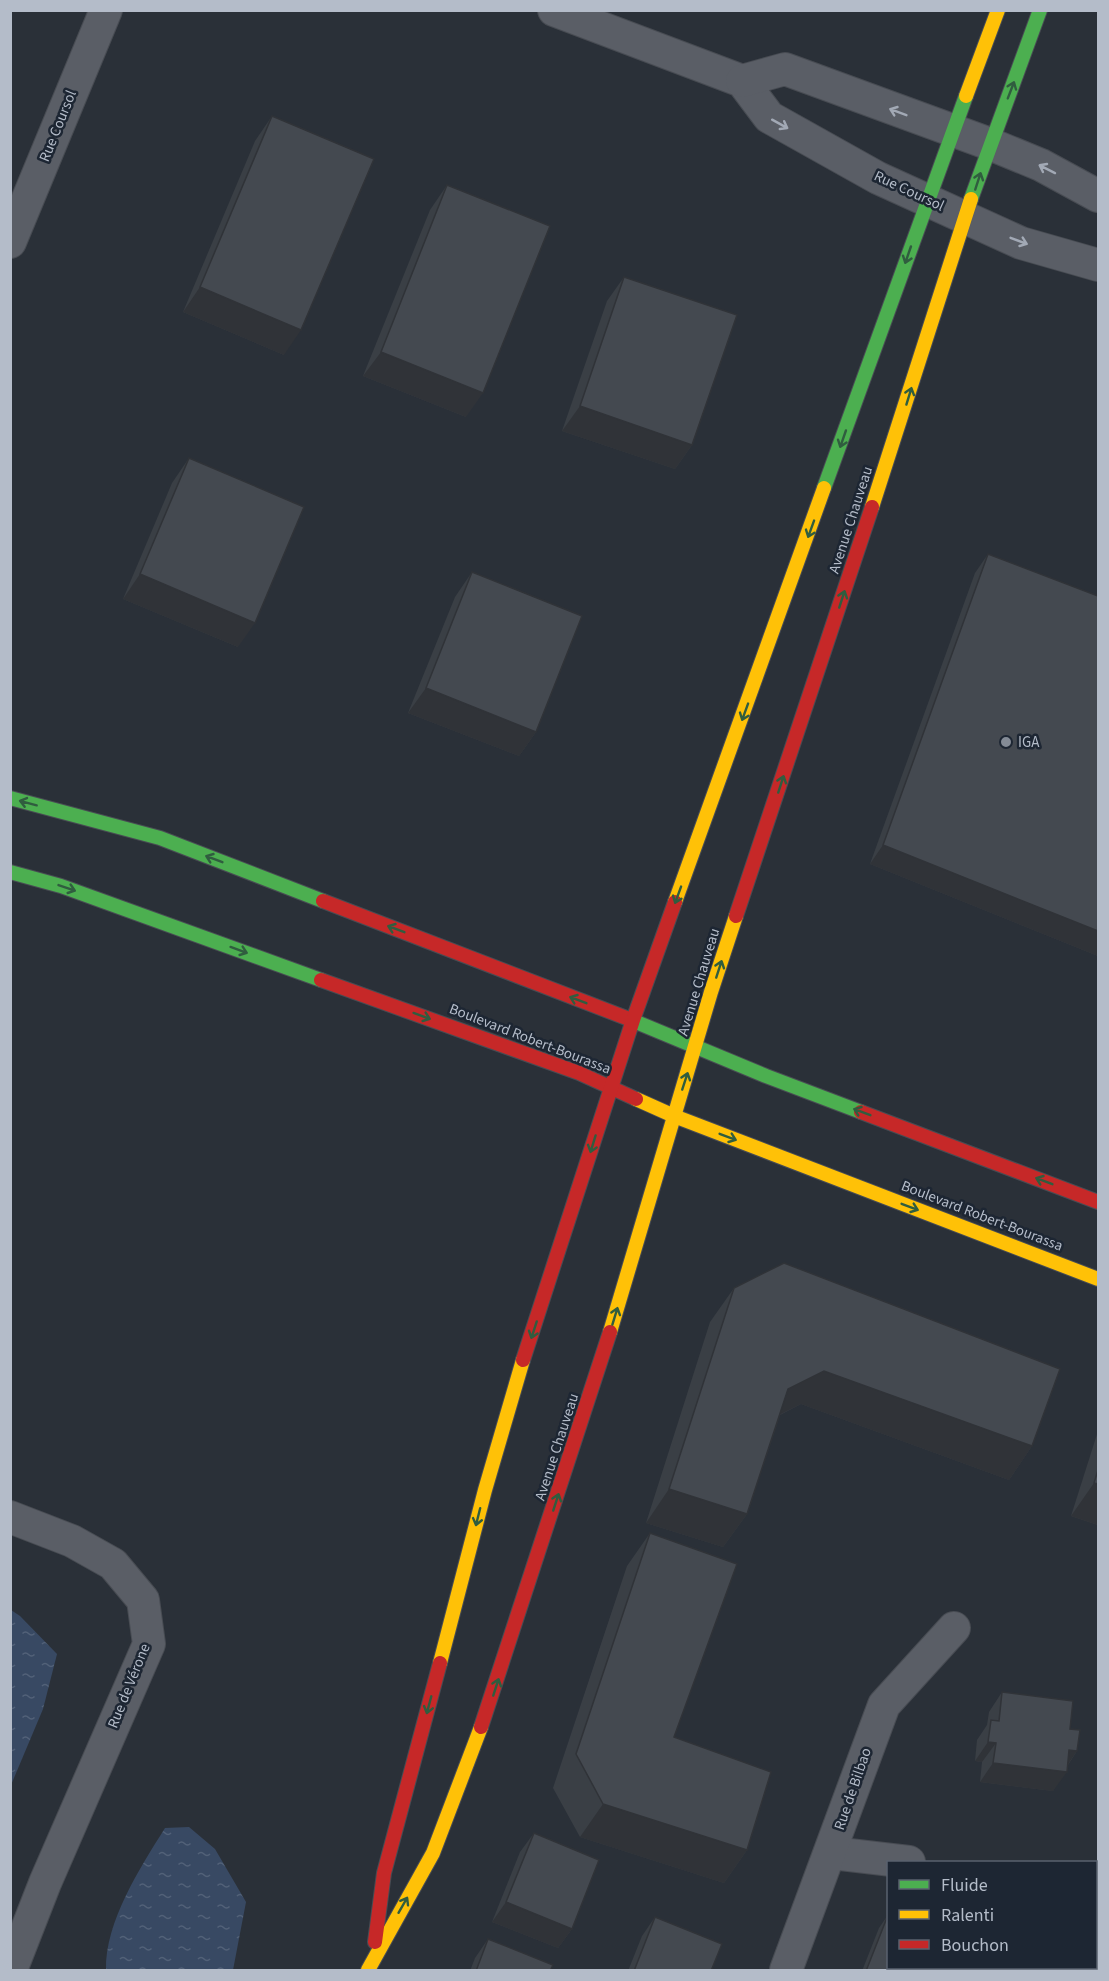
<svg xmlns="http://www.w3.org/2000/svg" width="1109" height="1981" font-family="'Source Sans 3',sans-serif">
<style>
.water{fill:url(#water-ripples)}
.lines{fill:none;stroke-linecap:round;stroke-linejoin:round}
.street-casing{stroke:#484c53;stroke-width:34}
.fast-casing{stroke:#484c53;stroke-width:16}
.slow-casing{stroke:#484c53;stroke-width:16}
.jam-casing{stroke:#484c53;stroke-width:16}
.street{stroke:#5a5e66;stroke-width:32}
.fast{stroke:#4caf50;stroke-width:14}
.slow{stroke:#ffc107;stroke-width:14}
.jam{stroke:#c62828;stroke-width:14}
.wall{fill:#3a3f45}
.shaded-wall{fill:#303338}
.building{fill:#444950;stroke:#303338;stroke-width:1.5}
.oneway{stroke:#305d3f}
.oneway2{stroke:#a2a9b5}
.poi-dot{fill:#848b96;stroke:#1d2633;stroke-width:2}
.labels{text-anchor:middle;dominant-baseline:central;stroke-width:5;stroke-linejoin:round;paint-order:stroke}
.street-label{font-size:15px;fill:#b4bcc9;stroke:#1d2633}
.poi-label{font-size:15px;fill:#b4bcc9;stroke:#1d2633;text-anchor:start}
</style>
<defs>
<pattern id="water-ripples" width="26" height="14" patternUnits="userSpaceOnUse" patternTransform="scale(1.5)"><rect width="26" height="14" fill="#384963"/><path d="M2 4q2-2 4 0t4 0M15 11q2-2 4 0t4 0" fill="none" stroke="#526178"/></pattern>
</defs>
<rect width="100%" height="100%" fill="#2a3038"/>
<!-- water -->
<g class="water">
<polygon points="11,1610 20,1616 57,1654 43,1709 11,1785"/>
<path d="M189,1827L215,1849L246,1902L233,1970H106C105,1922 140,1868 165,1828Z"/>
</g>
<g class="lines">
<!-- street casing -->
<g class="street-casing">
<g id="street">
<polyline points="554,10 742,81 769,117 878,178 1021,243 1098,265"/>
<polyline points="742,81 785,69 990,144 1041,165 1098,196"/>
<polyline points="10,242 106,10"/>
<polyline points="10,1517 72,1541 113,1564 143,1600 149,1644 45,1883 11,1970"/>
<polyline points="832,1853 909,1862"/>
<polyline points="1096,1886 1098,1887"/>
<polyline points="786,1970 884,1705 954,1628"/>
</g>
</g>
<!-- fast casing -->
<g class="fast-casing">
<g id="fast">
<polyline points="971,199 1040,10"/>
<polyline points="824,488 966,96"/>
<polyline points="10,798 160,838 323,901"/>
<polyline points="10,872 61,886 321,980"/>
<polyline points="629,1019 766,1076 861,1112"/>
</g>
</g>
<!-- slow casing -->
<g class="slow-casing">
<g id="slow">
<polyline points="966,96 998,10"/>
<polyline points="872,507 971,199"/>
<polyline points="675,902 824,488"/>
<polyline points="636,1099 674,1116 1098,1279"/>
<polyline points="610,1332 711,992 736,916"/>
<polyline points="440,1663 485,1490 523,1360"/>
<polyline points="368,1970 433,1853 481,1727"/>
</g>
</g>
<!-- jam casing -->
<g class="jam-casing">
<g id="jam">
<polyline points="323,901 629,1019"/>
<polyline points="736,916 872,507"/>
<polyline points="321,980 579,1073 636,1099"/>
<polyline points="861,1112 1098,1202"/>
<polyline points="523,1360 633,1020 675,902"/>
<polyline points="481,1727 610,1332"/>
<polyline points="375,1942 384,1873 440,1663"/>
</g>
</g>
<!-- street -->
<use href="#street" class="street"/>
<!-- fast -->
<use href="#fast" class="fast"/>
<!-- slow -->
<use href="#slow" class="slow"/>
<!-- jam -->
<use href="#jam" class="jam"/>
</g>
<!-- wall -->
<g class="wall">
<polygon points="272,116 284,355 183,312 255,141"/>
<polygon points="447,185 466,417 363,376 430,210"/>
<polygon points="624,277 692,445 675,469 562,431 607,301"/>
<polygon points="189,458 238,647 123,599 172,483"/>
<polygon points="988,554 1098,596 1098,956 870,864 975,573"/>
<polygon points="472,572 536,732 519,756 408,713 455,597"/>
<polygon points="734,1288 1032,1446 1009,1480 801,1404 780,1415 747,1514 723,1547 646,1523 710,1322"/>
<polygon points="1098,1431 1098,1525 1071,1516"/>
<polygon points="650,1533 674,1737 747,1850 724,1883 580,1837 553,1788 627,1566"/>
<polygon points="1002,1692 1070,1729 1077,1751 1068,1765 1053,1791 980,1782 982,1762 975,1761 977,1740 987,1725 989,1712"/>
<polygon points="534,1833 572,1929 558,1948 492,1922 520,1852"/>
<polygon points="888,1915 921,1971 862,1971 879,1928"/>
<polygon points="655,1917 711,1971 628,1971 642,1936"/>
<polygon points="488,1939 550,1971 470,1971 475,1958"/>
<polygon points="996,1968 1072,1968 1071,1971 995,1971"/>
<polygon points="1080,1968 1095,1968 1098,1971 1080,1971"/>
</g>
<!-- shaded-wall -->
<g class="shaded-wall">
<polygon points="200,287 301,330 284,355 183,312"/>
<polygon points="381,352 483,393 466,417 363,376"/>
<polygon points="580,406 692,445 675,469 562,431"/>
<polygon points="140,574 255,623 238,647 123,599"/>
<polygon points="426,688 536,732 519,756 408,713"/>
<polygon points="883,845 1098,931 1098,956 870,864"/>
<polygon points="824,1371 1032,1446 1009,1480 801,1404 765,1422 788,1389"/>
<polygon points="1094,1483 1098,1484 1098,1525 1071,1516"/>
<polygon points="669,1489 747,1514 723,1547 646,1523"/>
<polygon points="988,1742 996,1743 982,1762 975,1761"/>
<polygon points="1069,1750 1077,1751 1064,1770"/>
<polygon points="993,1763 1067,1772 1053,1791 980,1782"/>
<polygon points="603,1804 747,1850 724,1883 580,1837"/>
<polygon points="506,1902 572,1929 558,1948 492,1922"/>
</g>
<!-- building -->
<g class="building">
<polygon points="272,116 374,159 301,330 200,287"/>
<polygon points="447,185 550,226 483,393 381,352"/>
<polygon points="624,277 737,315 692,445 580,406"/>
<polygon points="189,458 304,507 255,623 140,574"/>
<polygon points="988,554 1098,596 1098,931 883,845"/>
<polygon points="472,572 582,616 536,732 426,688"/>
<polygon points="784,1263 1060,1369 1032,1446 824,1371 788,1389 747,1514 669,1489 734,1288"/>
<polygon points="1098,1470 1098,1484 1094,1483"/>
<polygon points="650,1533 737,1564 674,1737 771,1772 747,1850 603,1804 576,1754"/>
<polygon points="1002,1692 1073,1701 1070,1729 1080,1730 1077,1751 1069,1750 1067,1772 993,1763 996,1743 988,1742 991,1720 999,1721"/>
<polygon points="534,1833 599,1860 572,1929 506,1902"/>
<polygon points="888,1915 888,1968 922,1968 921,1971 866,1971"/>
<polygon points="655,1917 722,1944 711,1971 634,1971"/>
<polygon points="488,1939 553,1965 550,1971 476,1971"/>
<polygon points="1095,1948 1098,1948 1098,1971 1088,1971 1088,1968 1095,1968"/>
<polygon points="1003,1968 1072,1968 1071,1971 1003,1971"/>
</g>
<!-- one-way arrows -->
<defs><path id="oneway-shaft" d="M-6 0H5M1.5-3L5.5 0L1.5 3" fill="none" stroke-width="1.6" stroke-linecap="round" stroke-linejoin="round" transform="scale(1.5)"/></defs>
<g class="oneway">
<use href="#oneway-shaft" transform="translate(1011 90) rotate(-69)"/>
<use href="#oneway-shaft" transform="translate(978 181) rotate(-72)"/>
<use href="#oneway-shaft" transform="translate(908 255) rotate(109)"/>
<use href="#oneway-shaft" transform="translate(909 396) rotate(-73)"/>
<use href="#oneway-shaft" transform="translate(843 439) rotate(109)"/>
<use href="#oneway-shaft" transform="translate(811 529) rotate(110)"/>
<use href="#oneway-shaft" transform="translate(842 599) rotate(-72)"/>
<use href="#oneway-shaft" transform="translate(745 712) rotate(110)"/>
<use href="#oneway-shaft" transform="translate(781 784) rotate(-72)"/>
<use href="#oneway-shaft" transform="translate(28 803) rotate(-165)"/>
<use href="#oneway-shaft" transform="translate(214 859) rotate(-159)"/>
<use href="#oneway-shaft" transform="translate(67 888) rotate(19)"/>
<use href="#oneway-shaft" transform="translate(678 895) rotate(110)"/>
<use href="#oneway-shaft" transform="translate(396 929) rotate(-159)"/>
<use href="#oneway-shaft" transform="translate(239 950) rotate(20)"/>
<use href="#oneway-shaft" transform="translate(719 969) rotate(-72)"/>
<use href="#oneway-shaft" transform="translate(578 1000) rotate(-159)"/>
<use href="#oneway-shaft" transform="translate(422 1016) rotate(20)"/>
<use href="#oneway-shaft" transform="translate(685 1081) rotate(-72)"/>
<use href="#oneway-shaft" transform="translate(862 1112) rotate(-159)"/>
<use href="#oneway-shaft" transform="translate(728 1137) rotate(21)"/>
<use href="#oneway-shaft" transform="translate(593 1144) rotate(107)"/>
<use href="#oneway-shaft" transform="translate(1044 1181) rotate(-159)"/>
<use href="#oneway-shaft" transform="translate(910 1207) rotate(21)"/>
<use href="#oneway-shaft" transform="translate(615 1316) rotate(-73)"/>
<use href="#oneway-shaft" transform="translate(534 1330) rotate(108)"/>
<use href="#oneway-shaft" transform="translate(556 1502) rotate(-72)"/>
<use href="#oneway-shaft" transform="translate(478 1517) rotate(104)"/>
<use href="#oneway-shaft" transform="translate(496 1687) rotate(-72)"/>
<use href="#oneway-shaft" transform="translate(429 1705) rotate(105)"/>
<use href="#oneway-shaft" transform="translate(403 1905) rotate(-60)"/>
</g>
<g class="oneway2">
<use href="#oneway-shaft" transform="translate(898 112) rotate(-159)"/>
<use href="#oneway-shaft" transform="translate(780 124) rotate(29)"/>
<use href="#oneway-shaft" transform="translate(1047 169) rotate(-153)"/>
<use href="#oneway-shaft" transform="translate(1019 241) rotate(21)"/>
</g>
<!-- markers -->
<circle class="poi-dot" cx="1006" cy="742" r="6"/>
<g class="labels">
<!-- street labels -->
<g class="street-label">
<text transform="translate(58 126) rotate(-68)">Rue Coursol</text>
<text transform="translate(909 191) rotate(25)">Rue Coursol</text>
<text transform="translate(851 520) rotate(-72)">Avenue Chauveau</text>
<text transform="translate(699 982) rotate(-73)">Avenue Chauveau</text>
<text transform="translate(530 1039) rotate(21)">Boulevard Robert-Bourassa</text>
<text transform="translate(982 1216) rotate(21)">Boulevard Robert-Bourassa</text>
<text transform="translate(557 1447) rotate(-72)">Avenue Chauveau</text>
<text transform="translate(129 1686) rotate(-68)">Rue de Vérone</text>
<text transform="translate(853 1789) rotate(-71)">Rue de Bilbao</text>
</g>
<!-- poi labels -->
<g class="poi-label">
<text x="1018" y="742">IGA</text>
</g>
</g>
<!-- border -->
<rect width="1109" height="1981" fill="none" stroke="#b4bcc9" stroke-width="24"/>
<!-- legend -->
<rect x="887" y="1861" width="210" height="108" fill="#1d2633" stroke="#59626f" stroke-width="1.5"/>
<rect x="899" y="1880" width="30" height="9" fill="#4caf50" stroke="#59626f" stroke-width="1.5"/>
<text x="941" y="1891" font-size="18" fill="#b4bcc9">Fluide</text>
<rect x="899" y="1910" width="30" height="9" fill="#ffc107" stroke="#59626f" stroke-width="1.5"/>
<text x="941" y="1921" font-size="18" fill="#b4bcc9">Ralenti</text>
<rect x="899" y="1940" width="30" height="9" fill="#c62828" stroke="#59626f" stroke-width="1.5"/>
<text x="941" y="1951" font-size="18" fill="#b4bcc9">Bouchon</text>
</svg>
